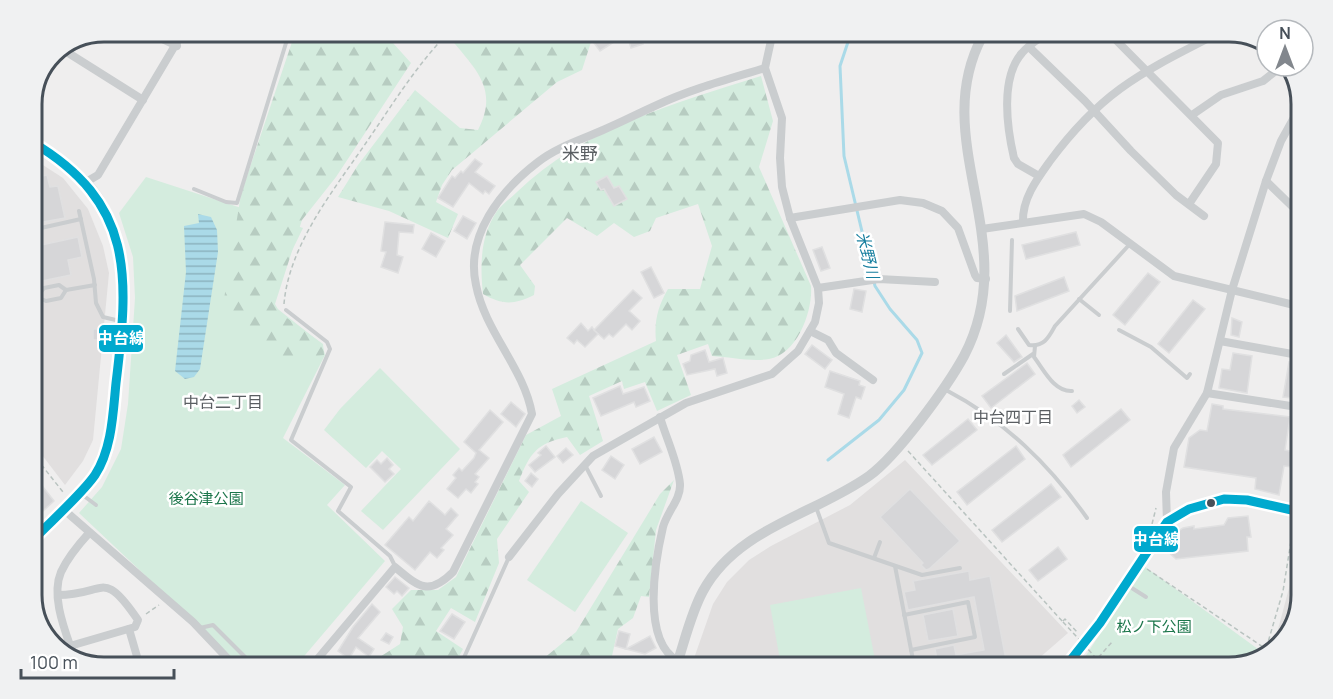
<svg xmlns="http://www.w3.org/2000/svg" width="1333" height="699" font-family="Manrope,'Noto Sans JP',sans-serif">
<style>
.education{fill:#e1dfdf}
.green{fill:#d4ecde}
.forest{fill:url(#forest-firs)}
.water{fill:url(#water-rules)}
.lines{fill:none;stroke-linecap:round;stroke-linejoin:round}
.stream{stroke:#aadae8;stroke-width:3}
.building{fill:#d6d6d8;stroke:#e0e0e1;stroke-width:1.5}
.path{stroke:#b9c3c0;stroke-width:1.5;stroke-dasharray:4.5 3;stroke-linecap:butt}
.service{stroke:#cacdcf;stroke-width:4}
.minor{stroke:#cacdcf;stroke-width:8}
.tertiary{stroke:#cacdcf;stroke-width:10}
.path-bridge{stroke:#b9c3c0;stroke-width:1.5;stroke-dasharray:4.5 3;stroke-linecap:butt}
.bus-1-casing{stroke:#fff;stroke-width:14}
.bus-1{stroke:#00a9ce;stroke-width:9}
.bus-dot{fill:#475059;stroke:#fff;stroke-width:2}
.labels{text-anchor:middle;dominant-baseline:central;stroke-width:5;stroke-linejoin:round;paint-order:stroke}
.park-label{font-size:15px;fill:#1c764b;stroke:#fff}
.water-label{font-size:16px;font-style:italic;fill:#157e9e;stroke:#fff}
.neighbourhood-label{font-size:16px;fill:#5a5e62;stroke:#fff}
.quarter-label{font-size:18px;fill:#5a5e62;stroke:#fff}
.rim{fill:none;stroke:#475059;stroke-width:3}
.line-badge{stroke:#fff;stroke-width:2}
.badge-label{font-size:16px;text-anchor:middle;font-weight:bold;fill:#fff}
</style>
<defs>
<pattern id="forest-firs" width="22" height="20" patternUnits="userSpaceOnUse" patternTransform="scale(1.5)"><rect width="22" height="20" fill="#d4ecde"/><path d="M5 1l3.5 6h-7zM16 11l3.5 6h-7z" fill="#b7ccc1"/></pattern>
<pattern id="water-rules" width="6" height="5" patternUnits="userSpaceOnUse" patternTransform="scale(1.5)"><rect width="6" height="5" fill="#aadae8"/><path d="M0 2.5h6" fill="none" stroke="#8cb3bf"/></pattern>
</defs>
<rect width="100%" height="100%" fill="#efeeee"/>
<!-- education -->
<g class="education">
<polygon points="32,158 63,178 88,209 103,246 109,273 93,440 83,461 65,485 32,442"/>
<polygon points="905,460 1068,633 1030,666 692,664 713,604 727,582 749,560 771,546 850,505"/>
<polygon points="1295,540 1294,628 1278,645 1277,633 1292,577"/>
</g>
<!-- green -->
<g class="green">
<polygon points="146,177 303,228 274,288 274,306 322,344 325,355 283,438 345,485 327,505 385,561 300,661 236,661 79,513 102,487 121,449 128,404 135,298 133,257 119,213"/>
<polygon points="380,368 460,449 383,530 361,511 401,469 382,451 366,468 324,430 340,409"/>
<polygon points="581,501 628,533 575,612 527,580"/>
<polygon points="1144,566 1262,652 1263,658 1230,667 1075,666 1085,657"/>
<polygon points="861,588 876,665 781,665 770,605"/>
</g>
<!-- forest -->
<g class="forest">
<path d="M295,33H384L411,63L336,177L302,220L275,304L280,313L323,344L324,355C309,357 293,360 278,355C256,349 230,320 224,299L241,194Z"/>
<path d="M456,34L603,35L591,42L582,70L557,82L452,170L442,185L436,202L458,214L448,238L389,211L338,197L358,165L415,90L460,128L478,130C499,89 476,70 451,39Z"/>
<path d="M761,76L773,121L759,167L811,286C813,310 798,354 769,359C752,362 730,357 712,356L708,344L677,355L691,395L657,411L645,382L624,389L622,381L589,396L603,441L580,455L567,437C537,443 530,453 519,481L529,492L497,539L499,563L475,622L451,608L436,631L463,649L456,662H372L400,644L403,627L392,609L411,590H438L456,577L526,435L561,416L552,389L656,341C654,321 658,306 668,289H700L712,246L698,204L656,218L650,231L634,237L614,223L597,236L567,218L520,265L535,286L534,295C514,305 502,305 483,294C480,266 480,236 497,211C502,204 511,198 517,192C583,128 676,103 761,76Z"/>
<polygon points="674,480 656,530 649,597 641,596 633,618 618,629 612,656 602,663 538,663 576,632 660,494"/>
</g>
<!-- water -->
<polygon class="water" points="198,214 211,217 217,230 218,252 200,369 194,377 185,379 175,371 186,272 184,226 199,223"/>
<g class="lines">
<!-- stream -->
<polyline class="stream" points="828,460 879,420 904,390 922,353 917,340 890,309 875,286 844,156 840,66 850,36"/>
</g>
<!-- building -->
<g class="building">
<polygon points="606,35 625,35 600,51 594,43"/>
<polygon points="627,35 640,35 643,44 631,48"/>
<polygon points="475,159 482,164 475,172 495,186 489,194 485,191 483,194 469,183 453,207 438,198 452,176 455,178 461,171 463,173"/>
<polygon points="47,175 50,187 58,186 65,218 32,224 32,178"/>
<polygon points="607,176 614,188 619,186 627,199 614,206 604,189 601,190 596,182"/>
<polygon points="463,216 476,223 467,239 454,231"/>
<polygon points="385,222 414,225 413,233 399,232 397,255 403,257 398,273 381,267 386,252 381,251"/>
<polygon points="1076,232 1080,245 1026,259 1022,245"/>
<polygon points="431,233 445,241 436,257 422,249"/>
<polygon points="78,237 82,257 68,260 71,275 32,283 32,247"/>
<polygon points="822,247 830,268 821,271 813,250"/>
<polygon points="651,267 664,293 654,298 641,272"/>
<polygon points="1148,273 1160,282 1125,325 1113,315"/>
<polygon points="1064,277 1069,291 1017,311 1015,296"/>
<polygon points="854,289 866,291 862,312 850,309"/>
<polygon points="633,290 642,298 629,311 640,321 632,330 626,324 613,337 609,334 604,339 594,330 598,334 585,347 577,340 574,344 567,338 581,323 588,331 592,327 594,330"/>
<polygon points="1193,300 1205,309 1169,353 1158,344"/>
<polygon points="1232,318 1242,322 1239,337 1231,335"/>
<rect x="93" y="329" width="9" height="11"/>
<polygon points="1006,335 1022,357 1014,362 997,343"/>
<polygon points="812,345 832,360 825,369 805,354"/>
<polygon points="705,350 709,362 723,358 727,373 717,376 715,369 687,375 683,364 690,361 691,355"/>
<polygon points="1233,353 1252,356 1247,393 1219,388 1222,369 1230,370"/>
<polygon points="1289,362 1298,364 1297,392 1293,391 1292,398 1283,397"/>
<polygon points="1027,363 1035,374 991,408 982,396"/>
<polygon points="830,371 860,381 859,385 865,387 861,399 856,397 849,418 838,414 844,394 825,387"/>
<polygon points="620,386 623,394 644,387 650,401 636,407 634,402 601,416 593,398"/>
<polygon points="1079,400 1085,407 1077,413 1072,406"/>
<polygon points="511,402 525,414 516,427 501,414"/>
<polygon points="1212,404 1223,406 1223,409 1290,417 1285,450 1294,452 1292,467 1284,466 1279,495 1255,489 1256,478 1184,467 1189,438 1200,430 1207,431"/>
<polygon points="1121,409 1130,420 1071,467 1063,455"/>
<polygon points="490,410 503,422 479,450 489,458 475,474 479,477 475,482 478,484 471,493 466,489 458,498 447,489 456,478 453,475 459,468 462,471 474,458 476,453 464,442"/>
<polygon points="968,419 977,430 932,465 923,455"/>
<polygon points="654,437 662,452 640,464 632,449"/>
<polygon points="546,446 555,457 535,472 529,465 541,455 538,453"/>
<polygon points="1016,446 1025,459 967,505 957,492"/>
<polygon points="566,448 573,455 563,463 557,456"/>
<polygon points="611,456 624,465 615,479 602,470"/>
<polygon points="387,458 393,465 389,469 394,474 385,482 370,467 377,460 381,464"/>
<polygon points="32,473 54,501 43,511 37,503 32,507"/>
<polygon points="531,473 538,479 532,487 525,481"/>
<polygon points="1051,484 1061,497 1002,542 992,530"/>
<polygon points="910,489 960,541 929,569 926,570 921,565 923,563 880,517"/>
<polygon points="429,501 445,515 451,508 458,515 446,529 453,535 441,548 444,550 437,558 430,552 415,570 385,545 409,517 413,521"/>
<polygon points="1248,516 1251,537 1247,537 1248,551 1176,559 1164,548 1168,538 1183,528 1194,526 1194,529 1224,525 1228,518"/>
<polygon points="1058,547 1067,559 1038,581 1029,570"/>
<polygon points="969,571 970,580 990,576 1007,665 938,666 935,649 954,645 956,655 984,650 974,597 908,610 904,592 915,590 913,581"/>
<polygon points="395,577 409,588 402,596 397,591 394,594 386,587"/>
<polygon points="372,604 380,612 358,638 374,649 369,657 356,647 349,659 338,651 353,627"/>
<polygon points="953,609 958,636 928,641 923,615"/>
<polygon points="452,614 465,622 454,639 440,631"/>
<polygon points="619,631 630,634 626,649 615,646"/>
<polygon points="386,633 393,637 389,644 381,640"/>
<polygon points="650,636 656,648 645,654 626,649"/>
</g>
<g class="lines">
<!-- path -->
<g class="path">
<polyline points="42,77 57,55"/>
<path d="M284,304C289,243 337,186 370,137C394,102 417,65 447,34"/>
<polyline points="908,451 1063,622"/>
<polyline points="32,453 63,492"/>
<polyline points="1152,524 1156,508"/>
<polyline points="32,565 39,550"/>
<polyline points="1147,569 1266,649"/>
<polyline points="146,614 159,605"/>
<polyline points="1063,621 1065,619 1078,633"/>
<polyline points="1268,655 1266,649 1283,591 1292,535"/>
</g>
<!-- service -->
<g class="service">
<polyline points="194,189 226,202 237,203 286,43 292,33"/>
<polyline points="79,211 94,279 96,303 103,317 120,321"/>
<polyline points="32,230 81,219"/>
<polyline points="37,297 44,288 59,285 66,290 95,285"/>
<polyline points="32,298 37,297 46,301 61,298 66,290"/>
<polyline points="1079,299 1099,315"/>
<polyline points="286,310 327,342 330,349 291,440 351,487 338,511 390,556 395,566"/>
<polyline points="1010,311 1012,240"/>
<path d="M1018,329L1029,345C1044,347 1049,337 1055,326L1129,245"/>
<polyline points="1119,330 1151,347 1187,378 1190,374"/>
<path d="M1035,346L1034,357C1044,370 1054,392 1072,391"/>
<polyline points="1004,374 1033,354"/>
<path d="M946,390C1005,421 1049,464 1087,518"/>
<polyline points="585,465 601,496"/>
<polyline points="80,493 96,505"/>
<polyline points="816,507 829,543 922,575 960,568"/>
<polyline points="874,558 880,542"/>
<polyline points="895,566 914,665"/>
<polyline points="1127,585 1146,597"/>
<polyline points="904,615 968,602 975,637 911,650"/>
<polyline points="200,628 213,625 249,661"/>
<polyline points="462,662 509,557"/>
</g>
<!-- minor -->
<g class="minor">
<polyline points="147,32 177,46"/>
<polyline points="1114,38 1218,143 1216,164 1189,204"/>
<polyline points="1029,47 1085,101 1131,151 1176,195 1204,216"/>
<polyline points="62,49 143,100"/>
<polyline points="1192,115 1221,95 1263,81 1282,66"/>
<path d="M1039,176L1018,164L1014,158C1007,128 1000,78 1022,53C1027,47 1034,42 1040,38"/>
<polyline points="1266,181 1300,214"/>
<polyline points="86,182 98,175 183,32"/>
<polyline points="790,218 900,200 923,203 942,211 958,228 975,275 977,278 986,279"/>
<path d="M1023,222C1022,199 1037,179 1050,161C1099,95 1136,75 1207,39"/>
<polyline points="982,229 1084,214 1101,222 1174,276 1298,306"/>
<polyline points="818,288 879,279 935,282"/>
<polyline points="810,331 828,340 836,353 873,380"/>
<polyline points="1220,341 1298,355"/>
<polyline points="1207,393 1297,407"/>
<path d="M660,417C666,438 678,462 680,484C681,499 667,512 663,527C655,561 641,641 678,661"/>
<polyline points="63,509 193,622 230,661"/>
<polyline points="1167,522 1166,492 1174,448 1207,393 1232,290 1266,181 1281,141 1301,105"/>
<polyline points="509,557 558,494 593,456 686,403 772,374 798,351 815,322 819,303 818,288 790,218 782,187 780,158 782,118 765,68 772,36"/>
<path d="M58,595C106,595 102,567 138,620L135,627L70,646"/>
<polyline points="129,629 138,660"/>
<path d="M75,660C67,635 50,598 61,572C67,559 79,544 89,533"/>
<path d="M315,662L395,567C418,586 428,597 453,572L532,414C524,368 485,332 476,285C465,236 500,191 538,162C557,147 581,140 603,130C622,122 639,113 657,105C691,89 729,79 765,68"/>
</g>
<!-- tertiary -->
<g class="tertiary">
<path d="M32,142C51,153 71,166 86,182C146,247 117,354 111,433L95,475L32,541"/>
<path d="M677,664C685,640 691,613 703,591C737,528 814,515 869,476C897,456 947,387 964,356C1024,242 927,141 982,37"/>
<polyline points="1066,666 1100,623 1167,522 1189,509 1224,499 1247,500 1296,511"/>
</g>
<!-- path-bridge -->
<g class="path-bridge">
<polyline points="1292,535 1295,518"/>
<polyline points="1063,622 1097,659 1112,642"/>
</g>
<!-- bus-1 casing -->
<g class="bus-1-casing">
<g id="bus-1">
<path d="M32,142C135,203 129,276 116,383C113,413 112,449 95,475C82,494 49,523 32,541"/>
<polyline points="1066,666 1100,623 1167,522 1189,509 1224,499 1247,500 1296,511"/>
</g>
</g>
<!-- bus-1 -->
<use href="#bus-1" class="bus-1"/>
</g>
<!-- markers -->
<circle class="bus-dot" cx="1211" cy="503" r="5"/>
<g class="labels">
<!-- park labels -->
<g class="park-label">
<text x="206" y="498">後谷津公園</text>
<text x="1154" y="626">松ノ下公園</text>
</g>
<!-- water labels -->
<g class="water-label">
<text transform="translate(868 255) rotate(76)">米野川</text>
</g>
<!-- neighbourhood labels -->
<g class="neighbourhood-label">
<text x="223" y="402">中台二丁目</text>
<text x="1013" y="417">中台四丁目</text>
</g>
<!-- quarter labels -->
<g class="quarter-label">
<text x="580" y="153">米野</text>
</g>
</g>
<!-- crop -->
<path d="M0 0H1333V699H0ZM104 42H1229A62 62 0 0 1 1291 104V595A62 62 0 0 1 1229 657H104A62 62 0 0 1 42 595V104A62 62 0 0 1 104 42Z" fill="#f0f1f2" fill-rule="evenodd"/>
<path class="rim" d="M104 42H1229A62 62 0 0 1 1291 104V595A62 62 0 0 1 1229 657H104A62 62 0 0 1 42 595V104A62 62 0 0 1 104 42Z"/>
<g class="line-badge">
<rect x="98" y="324" width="46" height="29" rx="6" fill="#00a9ce"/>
<rect x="1133" y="525" width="46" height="28" rx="6" fill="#00a9ce"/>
</g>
<g class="badge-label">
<text x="121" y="344">中台線</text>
<text x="1156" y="545">中台線</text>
</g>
<!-- north arrow -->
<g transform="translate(1285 48)"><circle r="28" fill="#ffffff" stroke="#b5b9bd" stroke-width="1.5"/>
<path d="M0-4.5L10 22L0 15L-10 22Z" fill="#82878d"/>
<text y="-9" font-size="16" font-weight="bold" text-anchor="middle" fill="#475059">N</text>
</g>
<!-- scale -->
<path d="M21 669v9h153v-9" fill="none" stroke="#475059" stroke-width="3"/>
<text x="30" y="669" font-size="18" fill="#475059" stroke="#ffffff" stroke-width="4.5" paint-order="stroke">100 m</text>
</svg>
